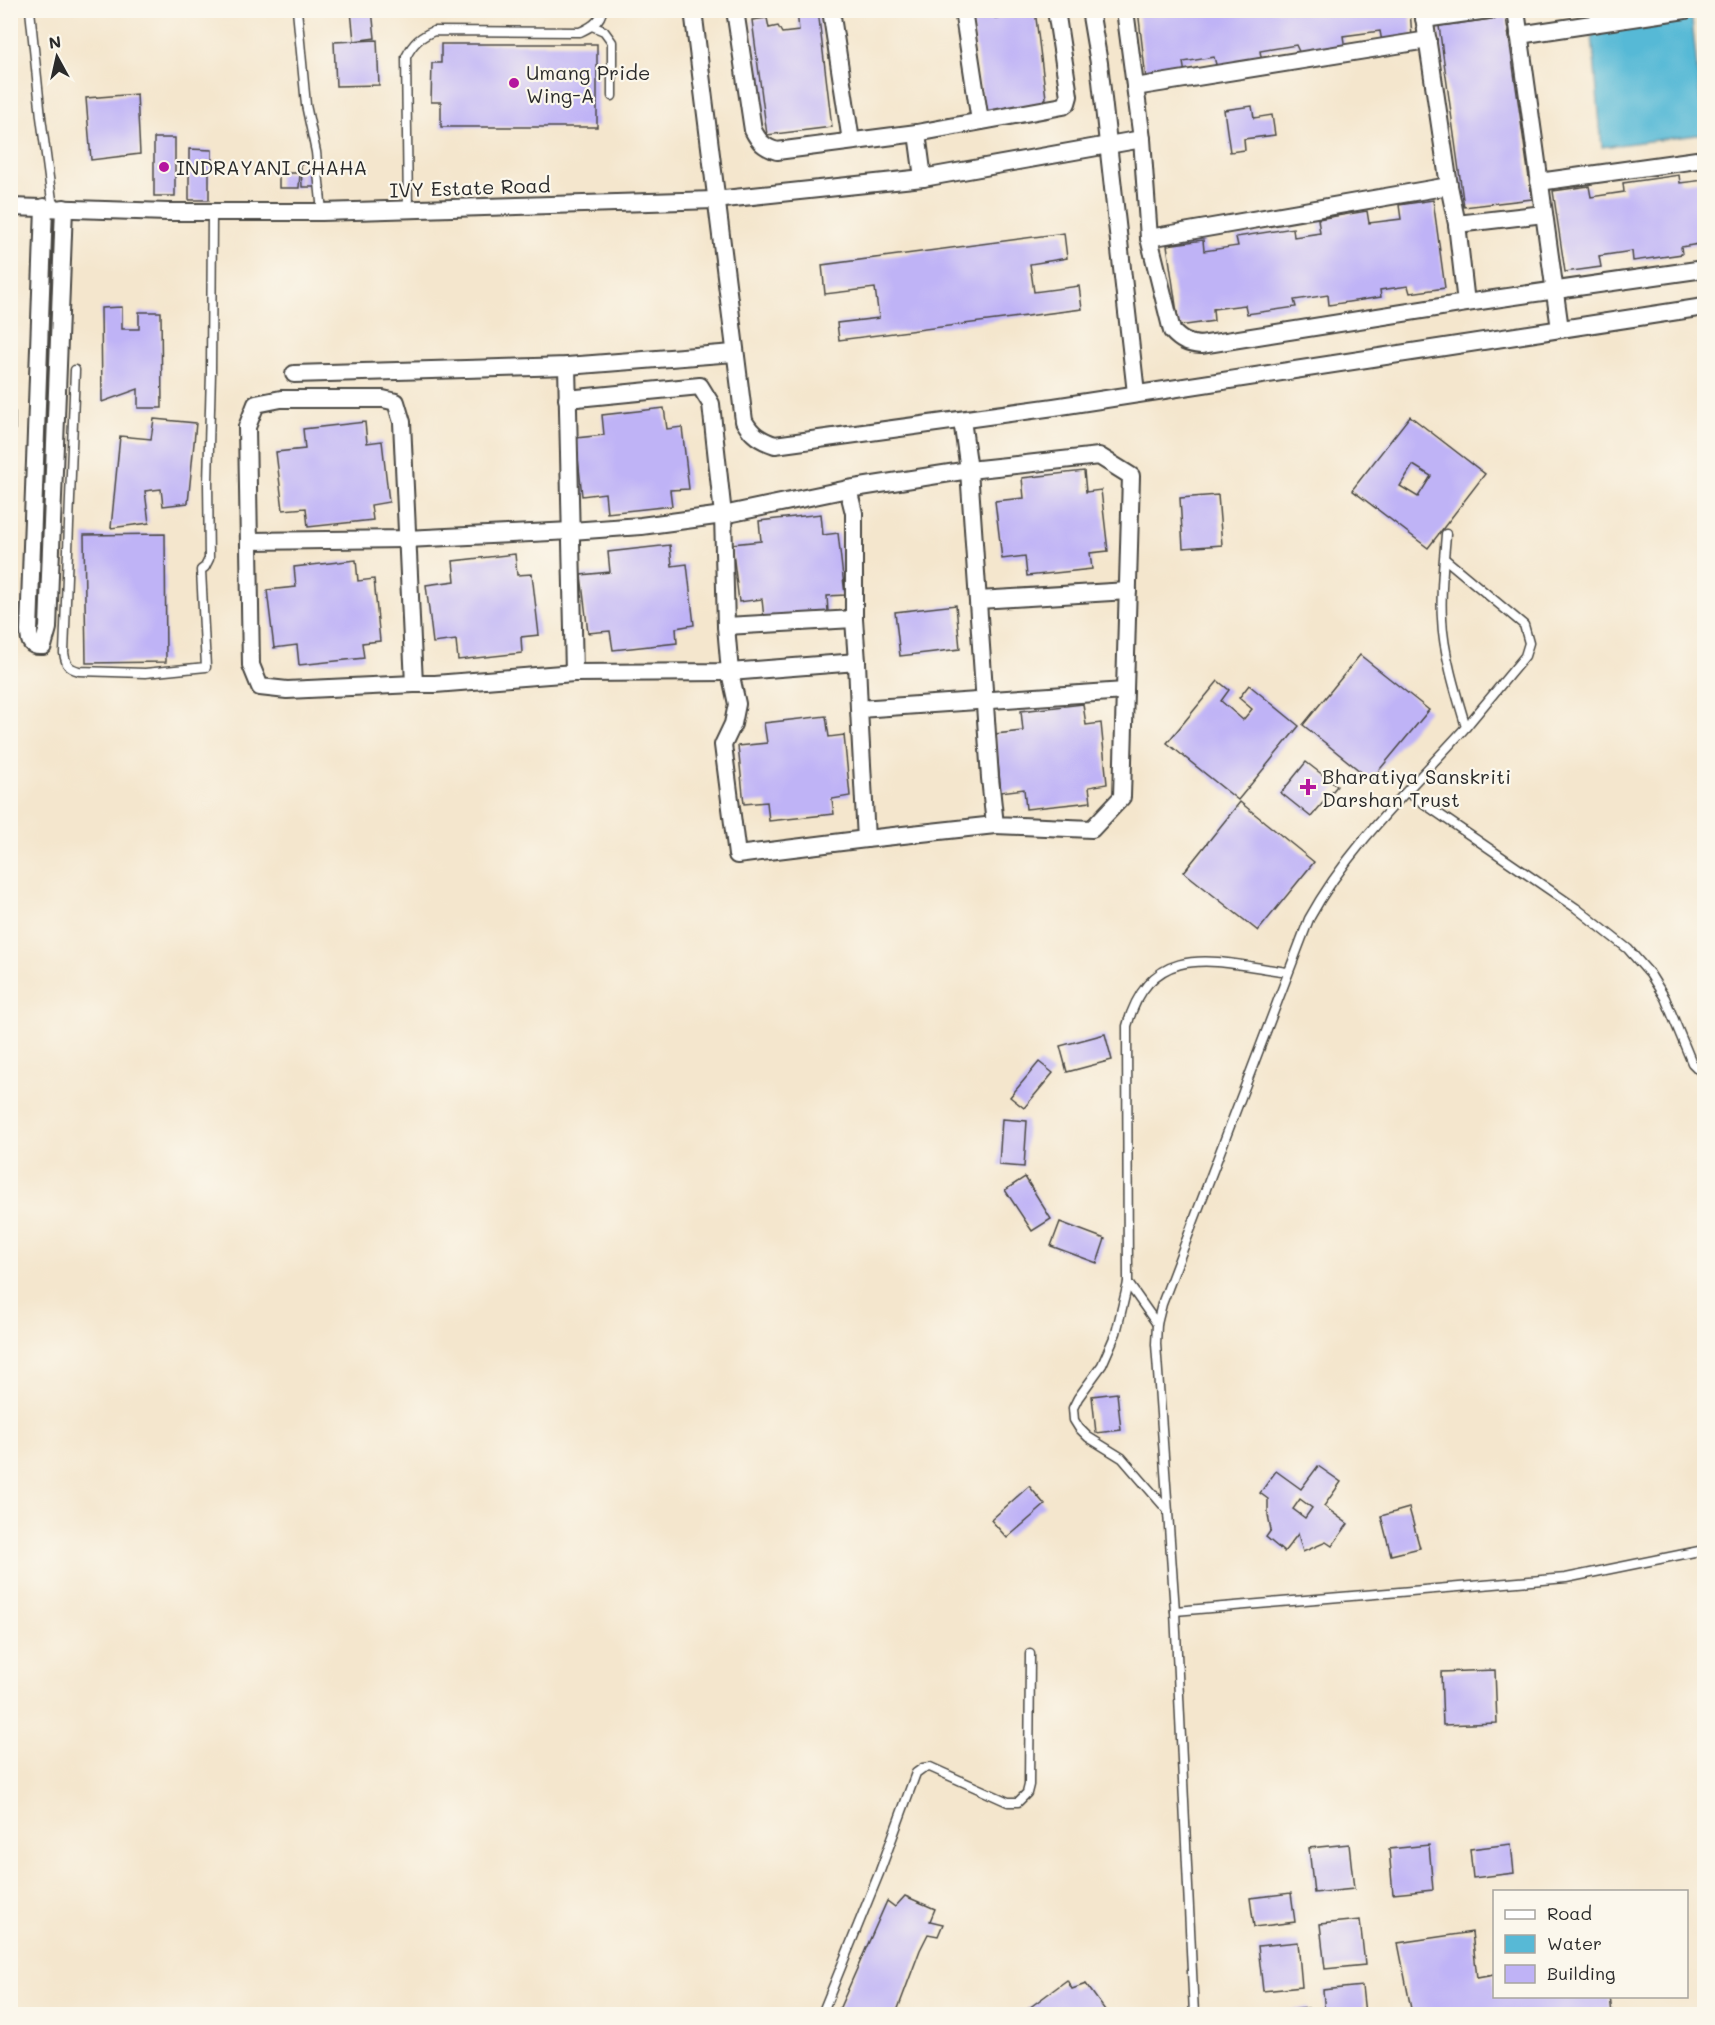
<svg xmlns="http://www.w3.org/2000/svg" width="1715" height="2025" font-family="Mali,sans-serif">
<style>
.water{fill:#57b9d6;stroke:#417280;stroke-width:1.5}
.building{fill:#bfb3f6;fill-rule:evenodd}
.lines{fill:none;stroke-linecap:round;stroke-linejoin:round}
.lane-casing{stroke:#494743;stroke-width:11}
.street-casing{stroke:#494743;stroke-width:20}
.lane{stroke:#fff;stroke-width:8}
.street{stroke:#fff;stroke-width:16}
.poi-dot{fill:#b5179e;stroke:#fbf7ec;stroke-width:2}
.labels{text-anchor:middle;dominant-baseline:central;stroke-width:4.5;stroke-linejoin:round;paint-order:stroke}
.poi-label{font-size:20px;fill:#2b2b2b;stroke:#fbf7ec;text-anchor:start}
.street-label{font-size:20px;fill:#2b2b2b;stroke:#fbf7ec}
</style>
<rect width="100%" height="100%" fill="#fbf7ec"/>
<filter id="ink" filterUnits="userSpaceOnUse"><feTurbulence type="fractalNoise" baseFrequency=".0167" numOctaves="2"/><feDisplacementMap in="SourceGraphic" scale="12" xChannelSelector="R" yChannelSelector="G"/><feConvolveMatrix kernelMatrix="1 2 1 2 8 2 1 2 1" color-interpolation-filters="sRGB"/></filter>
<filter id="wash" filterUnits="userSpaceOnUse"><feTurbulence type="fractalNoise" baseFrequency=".008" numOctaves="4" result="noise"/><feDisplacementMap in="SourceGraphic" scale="24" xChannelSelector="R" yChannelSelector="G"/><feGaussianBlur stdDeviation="1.35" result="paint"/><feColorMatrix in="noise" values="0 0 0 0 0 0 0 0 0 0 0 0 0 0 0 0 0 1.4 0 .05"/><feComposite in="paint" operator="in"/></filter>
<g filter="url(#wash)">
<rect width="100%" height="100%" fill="#f4e6cd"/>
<!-- water -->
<polygon class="water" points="1691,11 1704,134 1602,147 1591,24"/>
<g id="blocks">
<!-- building -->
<g class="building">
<polygon points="372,10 375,38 354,41 351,11"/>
<polygon points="797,10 818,10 832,127 767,135 752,20 767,18 769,28 778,26 782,33 799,31"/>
<polygon points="971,10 994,10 995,18 1012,16 1011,10 1035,10 1046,98 1036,107 985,118"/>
<polygon points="1138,10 1410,10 1412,37 1382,42 1380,31 1343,36 1345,49 1301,56 1296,45 1260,51 1262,62 1217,68 1214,57 1183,62 1185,74 1146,79"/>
<polygon points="1506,17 1532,199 1464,207 1439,26"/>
<polygon points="377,40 379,85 336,86 334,42"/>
<polygon points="441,44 597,44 597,127 441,127 441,102 431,102 432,63 441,63"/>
<polygon points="137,94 140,154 91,160 86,98"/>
<polygon points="1252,106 1254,118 1272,115 1275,135 1244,139 1245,150 1230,152 1224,110"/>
<rect x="154" y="138" width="21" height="58"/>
<polygon points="189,149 212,150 212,171 209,171 209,200 189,200"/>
<polygon points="314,163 315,187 302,187 301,164"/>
<polygon points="279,173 300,173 299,188 279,188"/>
<polygon points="1679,175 1680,183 1704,180 1704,243 1681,247 1682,254 1633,261 1632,251 1599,256 1601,267 1565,272 1553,191 1589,186 1591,197 1624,192 1623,183"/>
<polygon points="1433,200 1445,288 1410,293 1408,286 1380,290 1381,297 1329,305 1328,295 1294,300 1296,307 1247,314 1245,305 1213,309 1214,321 1179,326 1167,245 1203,240 1204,251 1238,246 1236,237 1293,228 1294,237 1320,233 1318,219 1367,211 1369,223 1401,219 1399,205"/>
<polygon points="1064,233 1067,258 1030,264 1034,292 1079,286 1082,309 839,340 837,323 879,318 875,288 825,294 822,265"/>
<polygon points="122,307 122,329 139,329 139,312 161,312 162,408 138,408 138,389 102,402 101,308"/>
<polygon points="664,408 667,429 682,427 689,489 670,490 672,506 607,513 605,493 582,496 576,438 604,435 602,415"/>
<rect x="10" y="412" width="5" height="51"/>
<path d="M1410,416L1485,474L1428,548L1352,490ZM1413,465L1431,476L1418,497L1400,486Z"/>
<polygon points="154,419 196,423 188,503 163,506 161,489 145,491 149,523 111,528 120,436 151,439"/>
<polygon points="365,422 367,443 382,441 389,502 371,505 373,520 308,527 306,508 283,510 276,452 305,449 303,429"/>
<polygon points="1084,471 1086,492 1101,490 1108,551 1090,553 1092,569 1027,576 1025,556 1002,559 995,501 1024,498 1022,478"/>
<polygon points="1218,495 1222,545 1183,548 1180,498"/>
<polygon points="821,514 823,535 838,533 845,595 827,596 828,612 764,619 762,599 739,602 732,544 761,541 759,521"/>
<polygon points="165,534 166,662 86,663 84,535"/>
<polygon points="670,545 672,566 687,564 694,625 676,628 677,643 613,650 610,631 588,633 581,575 610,572 608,552"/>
<polygon points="515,554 517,575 532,574 539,635 521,637 522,653 458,660 456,640 433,643 426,585 455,581 453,561"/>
<polygon points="356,560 358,581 374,579 380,641 362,643 364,658 299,665 297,645 274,648 267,590 296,587 294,567"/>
<polygon points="956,605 960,649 900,656 895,612"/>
<polygon points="1360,655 1429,710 1371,780 1303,725"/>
<polygon points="1218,681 1229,690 1221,701 1243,720 1252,709 1239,698 1249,685 1299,726 1238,800 1167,743"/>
<polygon points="1083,704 1086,725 1101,723 1107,784 1089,787 1091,802 1026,809 1024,789 1001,792 995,734 1023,731 1021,711"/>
<polygon points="826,716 829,737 844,735 850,796 832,799 834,814 769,821 767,802 744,804 738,746 767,743 764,723"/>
<polygon points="1306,762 1337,786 1311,817 1281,793"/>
<polygon points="1240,802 1314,862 1258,931 1184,872"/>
<polygon points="1105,1034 1112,1060 1067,1072 1060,1046"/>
<polygon points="1039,1062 1053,1073 1024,1108 1010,1097"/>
<polygon points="1002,1119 1027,1121 1024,1167 999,1165"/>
<polygon points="1025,1177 1051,1219 1032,1231 1005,1190"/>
<polygon points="1060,1222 1105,1239 1097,1263 1051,1246"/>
<polygon points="1117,1393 1121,1430 1096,1433 1092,1396"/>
<path d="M1318,1466L1341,1482L1324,1506L1348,1524L1332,1546L1326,1542L1303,1552L1298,1534L1284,1552L1266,1537L1271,1530L1268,1515V1499L1260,1493L1276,1471L1301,1489ZM1300,1499L1312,1508L1305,1518L1293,1509Z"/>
<polygon points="1029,1486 1045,1505 1007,1538 991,1520"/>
<polygon points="1409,1508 1420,1548 1391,1555 1381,1516"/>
<polygon points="1495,1670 1497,1723 1443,1725 1441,1672"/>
<polygon points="1349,1844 1354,1889 1314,1893 1309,1848"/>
<polygon points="1511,1844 1514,1873 1473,1878 1470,1849"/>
<polygon points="1429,1845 1433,1890 1393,1894 1389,1849"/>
<polygon points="1291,1893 1295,1922 1254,1927 1250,1898"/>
<polygon points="905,1896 935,1909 930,1921 943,1924 938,1936 928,1934 920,1950 896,2014 837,2014 887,1901 895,1907"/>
<polygon points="1360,1920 1365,1965 1325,1969 1320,1924"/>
<polygon points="1472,1932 1477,1978 1494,1975 1494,1996 1610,1996 1612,2014 1412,2014 1398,1943"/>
<polygon points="1298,1942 1302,1987 1263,1991 1258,1946"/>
<polygon points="1067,1980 1072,1989 1086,1984 1105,2010 1099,2014 1021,2014"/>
<polygon points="1362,1986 1365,2014 1325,2014 1323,1990"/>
<polygon points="1308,2008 1308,2014 1268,2014 1268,2013"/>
</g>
</g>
</g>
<g filter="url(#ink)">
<use href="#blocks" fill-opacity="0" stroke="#494743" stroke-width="1.5"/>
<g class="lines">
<!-- lane casing -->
<g class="lane-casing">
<g id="lane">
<polyline points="30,10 41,117 53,208"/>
<polyline points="297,10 306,105 316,152 322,212"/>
<polyline points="592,26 604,31 612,42 612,96"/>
<path d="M408,210L406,57C413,43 420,37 434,31L580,32C589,28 601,22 602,10"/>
<path d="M75,370L64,653C66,665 68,668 79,671L145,673L206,667L201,570L205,567L209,559L208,483L211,372L212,212"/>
<polyline points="1445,559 1524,625 1529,643 1525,656 1466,727"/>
<polyline points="1407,792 1576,908 1628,949 1650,974 1665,998 1692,1063 1699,1070 1704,1073"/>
<polyline points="1128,1283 1157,1324"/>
<path d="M1168,1511L1122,1458L1088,1437L1079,1428L1074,1420L1073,1408L1078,1398L1102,1365L1116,1333L1128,1283L1127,1026C1152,937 1219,963 1288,972"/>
<polyline points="1175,1611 1566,1578 1704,1550"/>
<polyline points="822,2014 880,1871 916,1773 923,1768 930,1767 1008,1802 1018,1802 1027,1793 1029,1785 1030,1654"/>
<path d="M1194,2014L1175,1611L1156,1344L1157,1324L1162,1304L1309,919C1349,846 1411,788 1466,727C1456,694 1443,652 1442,618C1440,590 1444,562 1446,534"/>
</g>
</g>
<!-- street casing -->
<g class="street-casing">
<g id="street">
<path d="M693,10L744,421C752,435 760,440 775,445L1054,407L1704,307"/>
<path d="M735,10L753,130C759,142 764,147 777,151L917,133L1063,106L1067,103L1069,96L1056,10"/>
<polyline points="831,10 851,141"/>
<polyline points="963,10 980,121"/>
<polyline points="1090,10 1099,63 1136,393"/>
<path d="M1125,10L1142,139L1149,238L1172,331C1181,341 1188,344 1201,345L1466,303L1704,269"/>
<polyline points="1423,10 1449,186 1457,224 1466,303"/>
<polyline points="1516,10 1560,329"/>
<polyline points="1424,19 1488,10"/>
<polyline points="1519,35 1685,10"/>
<polyline points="1135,87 1428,40"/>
<polyline points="917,133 923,178"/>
<polyline points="1539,182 1704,159"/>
<polyline points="10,207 168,212 322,212 715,200 923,178 1142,139"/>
<path d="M44,207L29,631C29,642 31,647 43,646L48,628L64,208"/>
<polyline points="1457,224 1544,214"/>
<polyline points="1149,238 1449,186"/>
<polyline points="567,366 574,673"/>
<polyline points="294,374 567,366 734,353"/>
<polyline points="249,541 406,539 571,531 641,526 723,515 848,489 969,470 1099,456 1131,476 1122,797 1092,829 995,825 990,778 969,470 962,420"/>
<polyline points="978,600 1128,591"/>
<polyline points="854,619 857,662"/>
<polyline points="726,626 854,619 854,513 848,489"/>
<polyline points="414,684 287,690 260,687 251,665 247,427 256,404 281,399 383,399 396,402 402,422 414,684 435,684 574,673 730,672 726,626 723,515 711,404 700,386 567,399"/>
<polyline points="859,709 857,662 730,672 737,704 733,724 723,745 737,855 866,839 859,709 1125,691"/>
<polyline points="866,839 995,825"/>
</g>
</g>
<!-- lane -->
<use href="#lane" class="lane"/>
<!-- street -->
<use href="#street" class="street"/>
</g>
</g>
<!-- markers -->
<g class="poi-dot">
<circle cx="514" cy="83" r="6"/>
<circle cx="164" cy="167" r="6"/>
<path d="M1305 778h6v6h6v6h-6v6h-6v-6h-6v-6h6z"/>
</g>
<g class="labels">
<!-- poi labels -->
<g class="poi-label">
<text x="526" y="72">Umang Pride<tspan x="526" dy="23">Wing-A</tspan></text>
<text x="176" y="167">INDRAYANI CHAHA</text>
<text x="1322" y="776">Bharatiya Sanskriti<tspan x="1322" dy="23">Darshan Trust</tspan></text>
</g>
<!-- street labels -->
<g class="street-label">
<text transform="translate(470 187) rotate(-2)">IVY Estate Road</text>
</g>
</g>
<!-- margin -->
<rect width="1715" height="2025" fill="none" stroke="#fbf7ec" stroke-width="36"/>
<!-- legend -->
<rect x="1493" y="1890" width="195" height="108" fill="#fbf7ec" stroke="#a8a59f" stroke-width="1.5"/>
<rect x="1505" y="1910" width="30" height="9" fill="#ffffff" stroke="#a8a59f" stroke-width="1.5"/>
<text x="1547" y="1920" font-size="18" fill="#2b2b2b">Road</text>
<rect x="1505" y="1935" width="30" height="18" fill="#57b9d6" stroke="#a8a59f" stroke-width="1.5"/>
<text x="1547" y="1950" font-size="18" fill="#2b2b2b">Water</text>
<rect x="1505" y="1965" width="30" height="18" fill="#bfb3f6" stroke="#a8a59f" stroke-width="1.5"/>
<text x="1547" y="1980" font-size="18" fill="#2b2b2b">Building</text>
<!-- north arrow -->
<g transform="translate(57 57) rotate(352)" stroke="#fbf7ec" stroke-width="4.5" paint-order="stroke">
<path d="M0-4.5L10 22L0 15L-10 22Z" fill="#2b2b2b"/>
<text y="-9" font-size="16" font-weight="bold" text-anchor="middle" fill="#2b2b2b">N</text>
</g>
</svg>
